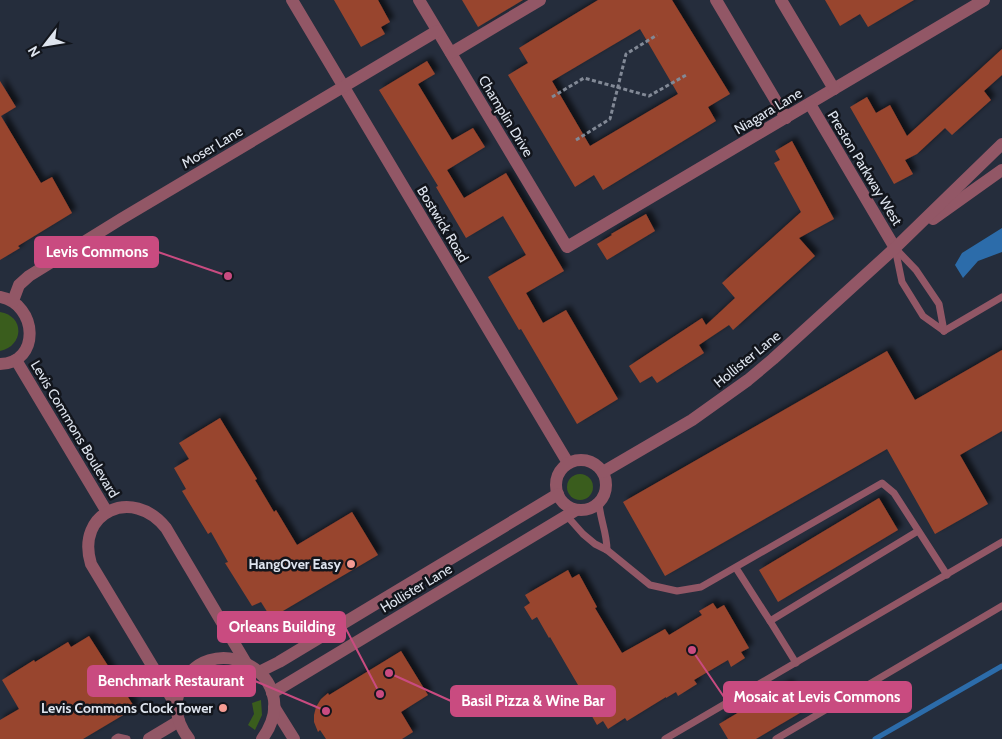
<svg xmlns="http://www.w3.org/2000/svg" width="1002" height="739" font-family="Cabin,sans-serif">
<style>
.green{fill:#3a5d1d}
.water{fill:#2c6caa}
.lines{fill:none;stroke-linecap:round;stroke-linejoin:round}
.stream{stroke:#2c6caa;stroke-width:5}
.building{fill:#98452d;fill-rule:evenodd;filter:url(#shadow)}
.path{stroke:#828996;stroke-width:3;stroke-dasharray:4 2.5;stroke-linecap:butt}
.service{stroke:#925766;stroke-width:7}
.minor{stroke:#925766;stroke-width:12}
.poi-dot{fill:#f59c93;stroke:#12151c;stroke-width:2}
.labels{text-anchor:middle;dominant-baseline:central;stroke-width:5;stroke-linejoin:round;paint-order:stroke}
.street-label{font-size:14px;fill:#dee4ee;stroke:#12151c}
.poi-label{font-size:14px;font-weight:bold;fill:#dee4ee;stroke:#12151c;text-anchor:end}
.leader{fill:none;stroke:#c94b80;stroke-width:2}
.callout-dot{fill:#c94b80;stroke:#12151c;stroke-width:2}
.callout{fill:#c94b80;stroke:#c94b80;stroke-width:2}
.callout-label{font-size:15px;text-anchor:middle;font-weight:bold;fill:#fff}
</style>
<defs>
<filter id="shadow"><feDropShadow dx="4.5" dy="-4.5" stdDeviation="2.5" flood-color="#0009"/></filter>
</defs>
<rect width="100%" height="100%" fill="#252d3c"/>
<!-- green -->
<g class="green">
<path d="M0,312C25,316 24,346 0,351Z"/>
<circle cx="580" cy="487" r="13"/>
<polygon points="261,700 262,715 255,730 248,725 254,714 252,703"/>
</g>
<!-- water -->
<polygon class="water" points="1002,228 1002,252 978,261 963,278 955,265 962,253"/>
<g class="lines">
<!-- stream -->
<polyline class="stream" points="875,739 1002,666"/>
</g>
<!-- building -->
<g class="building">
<polygon points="334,0 378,0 390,22 381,27 385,34 361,47"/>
<polygon points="462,0 523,0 478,27"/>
<path d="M598,0H672L730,94L708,107L716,121L603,190L594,175L575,187L508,75L528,63L519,48ZM640,29L678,94L590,146L552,81Z"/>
<polygon points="825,0 914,0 868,27 860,14 840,26"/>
<polygon points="1002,49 1002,75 984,91 991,100 952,135 945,128 917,154 905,160 913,174 894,184 850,107 867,97 876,113 890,105 907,136"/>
<polygon points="427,61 435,74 418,84 452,140 473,128 485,147 447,170 464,198 506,173 564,271 526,293 543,323 566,310 618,399 577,424 521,329 519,330 488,277 526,255 503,216 466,238 436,187 438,186 379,90"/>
<polygon points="0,81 16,107 1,116 41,183 52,177 72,213 18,246 20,248 0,260"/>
<polygon points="792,141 834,219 799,238 815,256 733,330 729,325 699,345 704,353 657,383 652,376 640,383 629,366 702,318 706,325 735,298 722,283 801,212 774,163 780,160 775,151"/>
<polygon points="646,214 655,231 607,260 597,244 612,235 611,234"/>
<polygon points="1002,350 1002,431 960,455 988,504 935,534 887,449 665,576 623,502 887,351 915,400"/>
<polygon points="220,418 257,479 255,480 274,512 276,510 297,545 352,512 378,555 271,618 261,602 252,606 225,563 228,562 211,532 208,534 182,491 186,489 174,468 189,459 179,443"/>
<polygon points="879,498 898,530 778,602 759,570"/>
<polygon points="568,570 572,578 579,574 597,607 595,608 622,653 665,629 669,635 702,615 699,611 713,603 717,609 724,605 749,648 741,652 745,658 731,667 728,660 694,680 697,684 678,696 676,692 666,698 666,697 627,721 625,718 608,729 603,721 597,725 589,711 592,709 550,637 549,638 537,617 532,620 524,607 530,603 525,595"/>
<polygon points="89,636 135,708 83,739 0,739 0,720 19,709 2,680 34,660 35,662 68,642 71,647"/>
<polygon points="401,651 428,695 401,712 413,732 402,739 326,739 320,730 318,732 314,722 314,715 316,707 321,699 328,693 329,695"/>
<polygon points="788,683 805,710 756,739 728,739 719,724"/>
</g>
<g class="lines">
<!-- path -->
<g class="path">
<polyline points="552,97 584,78 649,96 688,74"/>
<polyline points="576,140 610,119 626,54 657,35"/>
</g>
<!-- service -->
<g class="service">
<polyline points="895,248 902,282 923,316 944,331"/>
<polyline points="895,248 916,270 939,304 944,331"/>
<polyline points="944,331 1002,297"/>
<path d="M599,503C600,519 607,533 607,550"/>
<polyline points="567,516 583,534 595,544 607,550 650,585 677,591 701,587 882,483 894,493 947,575"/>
<polyline points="736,568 770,621 918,531"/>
<polyline points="770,621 796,663"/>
<polyline points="115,739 118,737 127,739"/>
<polyline points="665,739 1002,542"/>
<polyline points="776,739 1002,606"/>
</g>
<!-- minor -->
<g class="minor">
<polyline points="292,0 568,463"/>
<polyline points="419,0 567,247 984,0"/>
<polyline points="716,0 786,118"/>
<polyline points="781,0 834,89"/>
<polyline points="451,53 540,0"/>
<polyline points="810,104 895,248"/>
<polyline points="933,219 1002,170"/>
<path d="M0,297C38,304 41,363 0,364"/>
<polyline points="13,301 19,285 29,276 121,219 437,31"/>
<polyline points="16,360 107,512"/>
<circle cx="581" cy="485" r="25"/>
<polyline points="603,472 692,420 748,380 773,359 895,248 1002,144"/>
<polyline points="259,672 279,662 558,494"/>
<polyline points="272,693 576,510"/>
<path d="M177,707L91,564C75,512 133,486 166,528L246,663"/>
<polyline points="274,707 294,739"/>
<polyline points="149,739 179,721"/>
<path d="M189,739C179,726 173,709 179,692C204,621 310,674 262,739"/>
</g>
</g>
<!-- markers -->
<g class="poi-dot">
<circle cx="351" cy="564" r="5"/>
<circle cx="223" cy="708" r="5"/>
</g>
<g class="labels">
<!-- street labels -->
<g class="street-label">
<text transform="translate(768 111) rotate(-31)">Niagara Lane</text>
<text transform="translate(506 116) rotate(59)">Champlin Drive</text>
<text transform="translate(212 147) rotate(-31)">Moser Lane</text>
<text transform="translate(865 168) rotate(59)">Preston Parkway West</text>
<text transform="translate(443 224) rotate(59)">Bostwick Road</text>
<text transform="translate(747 359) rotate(-39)">Hollister Lane</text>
<text transform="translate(75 429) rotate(59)">Levis Commons Boulevard</text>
<text transform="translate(416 588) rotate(-31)">Hollister Lane</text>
</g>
<!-- poi labels -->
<g class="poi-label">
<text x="341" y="564">HangOver Easy</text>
<text x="213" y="708">Levis Commons Clock Tower</text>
</g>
</g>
<!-- callouts -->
<path class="leader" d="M228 276L158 252M380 694L345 627M326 711L255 681M692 650L724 697M389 673L451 701"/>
<g class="callout-dot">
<circle cx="228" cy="276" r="5"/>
<circle cx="380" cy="694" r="5"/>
<circle cx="326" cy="711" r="5"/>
<circle cx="692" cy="650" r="5"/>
<circle cx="389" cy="673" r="5"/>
</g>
<g class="callout">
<rect x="35" y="237" width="123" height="30" rx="5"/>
<rect x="218" y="612" width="127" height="30" rx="5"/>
<rect x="88" y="666" width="167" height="30" rx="5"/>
<rect x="724" y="682" width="187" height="30" rx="5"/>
<rect x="451" y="686" width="164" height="30" rx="5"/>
</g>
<g class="callout-label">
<text x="97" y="257">Levis Commons</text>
<text x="282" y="632">Orleans Building</text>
<text x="171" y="686">Benchmark Restaurant</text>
<text x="817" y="702">Mosaic at Levis Commons</text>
<text x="533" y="706">Basil Pizza &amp; Wine Bar</text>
</g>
<!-- north arrow -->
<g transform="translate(45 45) rotate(239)" stroke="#12151c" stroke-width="4" paint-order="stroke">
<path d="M0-4L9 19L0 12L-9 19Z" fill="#dee4ee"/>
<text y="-8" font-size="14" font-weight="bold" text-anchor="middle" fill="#dee4ee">N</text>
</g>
</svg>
